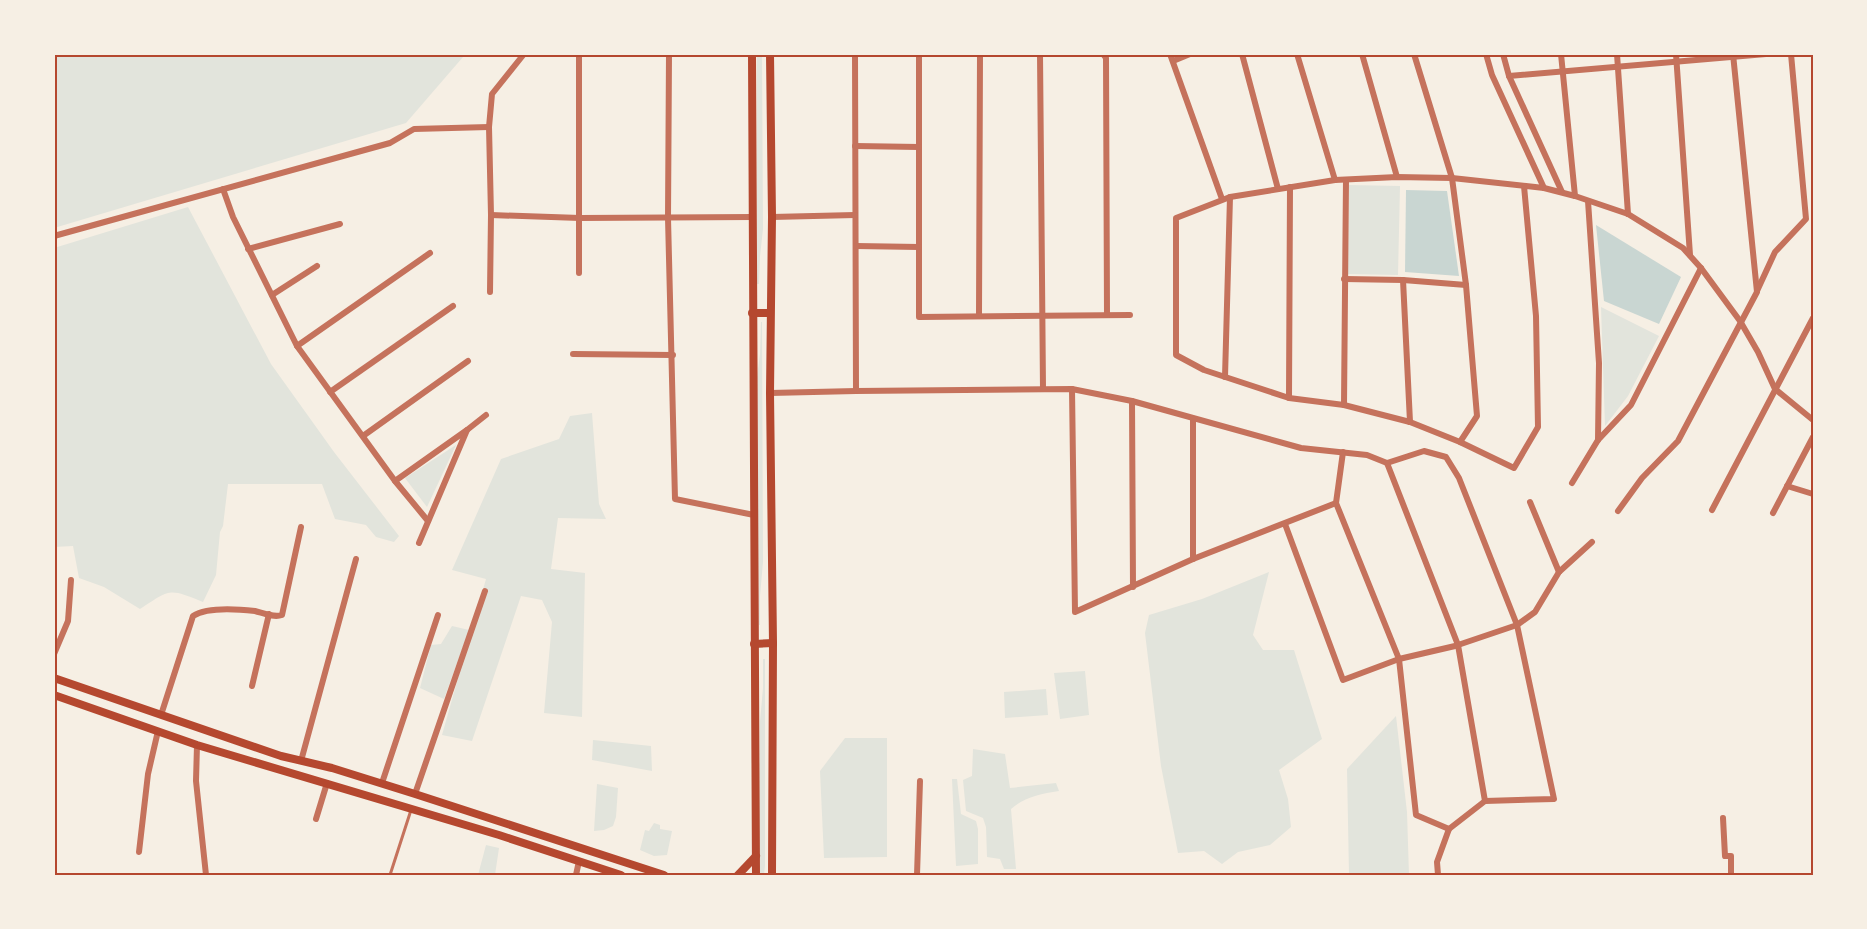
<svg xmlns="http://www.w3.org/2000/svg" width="1867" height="929" font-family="Ubuntu,sans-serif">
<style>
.green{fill:#e2e4dc}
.water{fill:#c9d6d2}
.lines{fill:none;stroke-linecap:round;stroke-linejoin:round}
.service{stroke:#c5725c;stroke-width:3}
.minor{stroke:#c5725c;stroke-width:6}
.secondary{stroke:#b5482f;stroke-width:8}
.neatline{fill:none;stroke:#b5482f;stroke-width:2}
</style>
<rect width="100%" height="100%" fill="#f6efe4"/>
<!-- green -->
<g class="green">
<polygon points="54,54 459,54 463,57 406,123 54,228"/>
<polygon points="757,54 762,54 763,229 760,256 759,284 757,284"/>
<polygon points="1349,185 1400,186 1398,275 1348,274"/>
<path d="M188,207L271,364L334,452L399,536L394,542L376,537L366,525L335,519L322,484H228L223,526L220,532L216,575L203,602C168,588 171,589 140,609L104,587L79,578L73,546L54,547V248Z"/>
<polygon points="1601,307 1659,336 1628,396 1605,426"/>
<polygon points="761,322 762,322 763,562 760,596 760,625 759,625 757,377 760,354"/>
<polygon points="592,413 599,504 606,519 558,518 551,569 585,573 582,717 544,713 552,622 542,600 521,596 472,741 442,735 486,579 452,570 501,459 559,439 570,416"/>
<polygon points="456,445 427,507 405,478"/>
<polygon points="1269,572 1253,635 1263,650 1294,650 1322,739 1279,770 1288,799 1291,827 1270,845 1238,852 1222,864 1204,851 1178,853 1161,766 1145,633 1149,615 1202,599"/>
<polygon points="452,626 469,630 444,699 420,688 431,645 441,644"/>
<polygon points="763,659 765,659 765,866 764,875 759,875 760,721 763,688"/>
<polygon points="1085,671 1089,715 1060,719 1054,673"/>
<polygon points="1046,689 1048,715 1005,718 1004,692"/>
<polygon points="1396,716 1407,812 1409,875 1349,875 1347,769"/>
<polygon points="845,738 887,738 887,857 824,858 820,771"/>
<polygon points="593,740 651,746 652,771 592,760"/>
<path d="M973,749L1005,754L1010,788L1056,783L1059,791C1040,794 1025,797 1011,809L1016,869H1004L1000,859L987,857L986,827L983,818L966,811L963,780L972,776Z"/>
<polygon points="952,779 957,779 961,814 976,821 978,829 978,864 956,866"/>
<polygon points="597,784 618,788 616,817 613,826 604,830 594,831"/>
<polygon points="654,823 660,825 660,829 672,831 667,855 654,856 640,850 645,830 649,831"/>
<polygon points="486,845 499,848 495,875 478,875"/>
</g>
<!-- water -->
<g class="water">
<polygon points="1406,190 1447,191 1459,276 1405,272"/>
<polygon points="1596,225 1681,277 1659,324 1604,301"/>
</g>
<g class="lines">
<!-- service -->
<polyline class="service" points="390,875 411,810"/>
<!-- minor -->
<g class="minor">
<polyline points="579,54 579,273"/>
<polyline points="669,54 668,218 675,499 754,515"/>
<polyline points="855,54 856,391"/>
<polyline points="919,54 919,317 1130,315"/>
<polyline points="1040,54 1043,389"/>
<polyline points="1103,54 1106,58 1107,315"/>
<polyline points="1170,54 1222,199"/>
<polyline points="1242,54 1278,189"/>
<polyline points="1297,54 1335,180"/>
<polyline points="1362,54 1397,177"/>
<polyline points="1414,54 1452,178 1466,285 1477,416 1460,442"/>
<polyline points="1486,54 1492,75 1544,188"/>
<polyline points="1503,54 1509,76 1562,192"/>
<polyline points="1561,54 1575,196"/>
<polyline points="1617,54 1628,214"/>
<polyline points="1676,54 1690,255"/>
<polyline points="1173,61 1190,54"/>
<polyline points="1509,76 1766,54"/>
<polyline points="855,146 919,147"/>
<polyline points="1524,186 1536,316 1538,427 1514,468 1460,442 1410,422 1344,405 1289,398 1204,370 1176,355 1176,218 1230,197 1335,180 1397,177 1452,178 1544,188 1575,196 1628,214 1683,248 1701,268 1740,321 1758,352 1775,389 1813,420"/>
<polyline points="223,189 233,217 297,346 395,481 428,521"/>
<polyline points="1588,201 1599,363 1598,440"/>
<polyline points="491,215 580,218 753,217"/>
<polyline points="772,217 855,215"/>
<polyline points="54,236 390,143 414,129 489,127"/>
<polyline points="856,246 919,247"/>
<polyline points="248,249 340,224"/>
<polyline points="1344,279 1403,280 1466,285"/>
<polyline points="1403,280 1410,422"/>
<polyline points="1757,291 1775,252 1806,219 1791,54"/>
<polyline points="490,292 491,215 489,127 492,94 524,54"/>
<polyline points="272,295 317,266"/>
<polyline points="979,315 980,54"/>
<polyline points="297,346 430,253"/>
<polyline points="573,354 673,355"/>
<polyline points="1225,377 1230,197"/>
<polyline points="1072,389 1075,612 1193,559 1336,503"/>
<polyline points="330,392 453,306"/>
<polyline points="770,393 856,391 1072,389 1132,401 1301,448 1367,455 1387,463 1424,451 1446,457 1459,478 1517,625 1554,799 1485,801 1449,829 1437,862 1438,875"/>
<polyline points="1289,398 1290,187"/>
<polyline points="1132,401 1133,587"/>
<polyline points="1344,405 1346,180"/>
<polyline points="1193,419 1193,559"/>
<polyline points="363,436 468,361"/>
<polyline points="1343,452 1336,503 1399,659 1416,815 1449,829"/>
<polyline points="1387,463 1458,645 1485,801"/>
<polyline points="395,481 467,430 486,415"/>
<polyline points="1572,483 1598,440 1631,405 1701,268"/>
<polyline points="1787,486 1813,494"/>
<polyline points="1530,502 1559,572"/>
<polyline points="1712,510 1813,318"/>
<polyline points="1618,511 1642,478 1678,441 1757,292 1733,54"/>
<polyline points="1773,513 1813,437"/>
<polyline points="1285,524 1343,680 1399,659 1455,646 1517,625 1535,612 1559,572 1592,542"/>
<polyline points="419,543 467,430"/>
<polyline points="54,654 68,621 71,580"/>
<polyline points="252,686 269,614"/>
<path d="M161,715L193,616C207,607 238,609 255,611C263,613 274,618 282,615L301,527"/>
<polyline points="197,745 196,781 206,875"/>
<polyline points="301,761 356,559"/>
<polyline points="382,783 438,615"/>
<polyline points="415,794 485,591"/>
<polyline points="1723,818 1725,856 1731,856 1731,875"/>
<polyline points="316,819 327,783"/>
<polyline points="139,852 148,774 158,731"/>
<polyline points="576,875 579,861"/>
<polyline points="917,875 920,781"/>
</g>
<!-- secondary -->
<g class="secondary">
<polyline points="752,54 756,875"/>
<polyline points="770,54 772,217 770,393 773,643 772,875"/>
<polyline points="752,313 770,313"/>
<polyline points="754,644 773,643"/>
<polyline points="54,678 281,756 332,768 415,794 664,875"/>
<polyline points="54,695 197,745 499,835 621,875"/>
<polyline points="738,875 756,856"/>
</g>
</g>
<!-- border -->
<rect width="1867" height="929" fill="none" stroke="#f6efe4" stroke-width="111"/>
<rect x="56" y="56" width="1756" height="818" class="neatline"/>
</svg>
